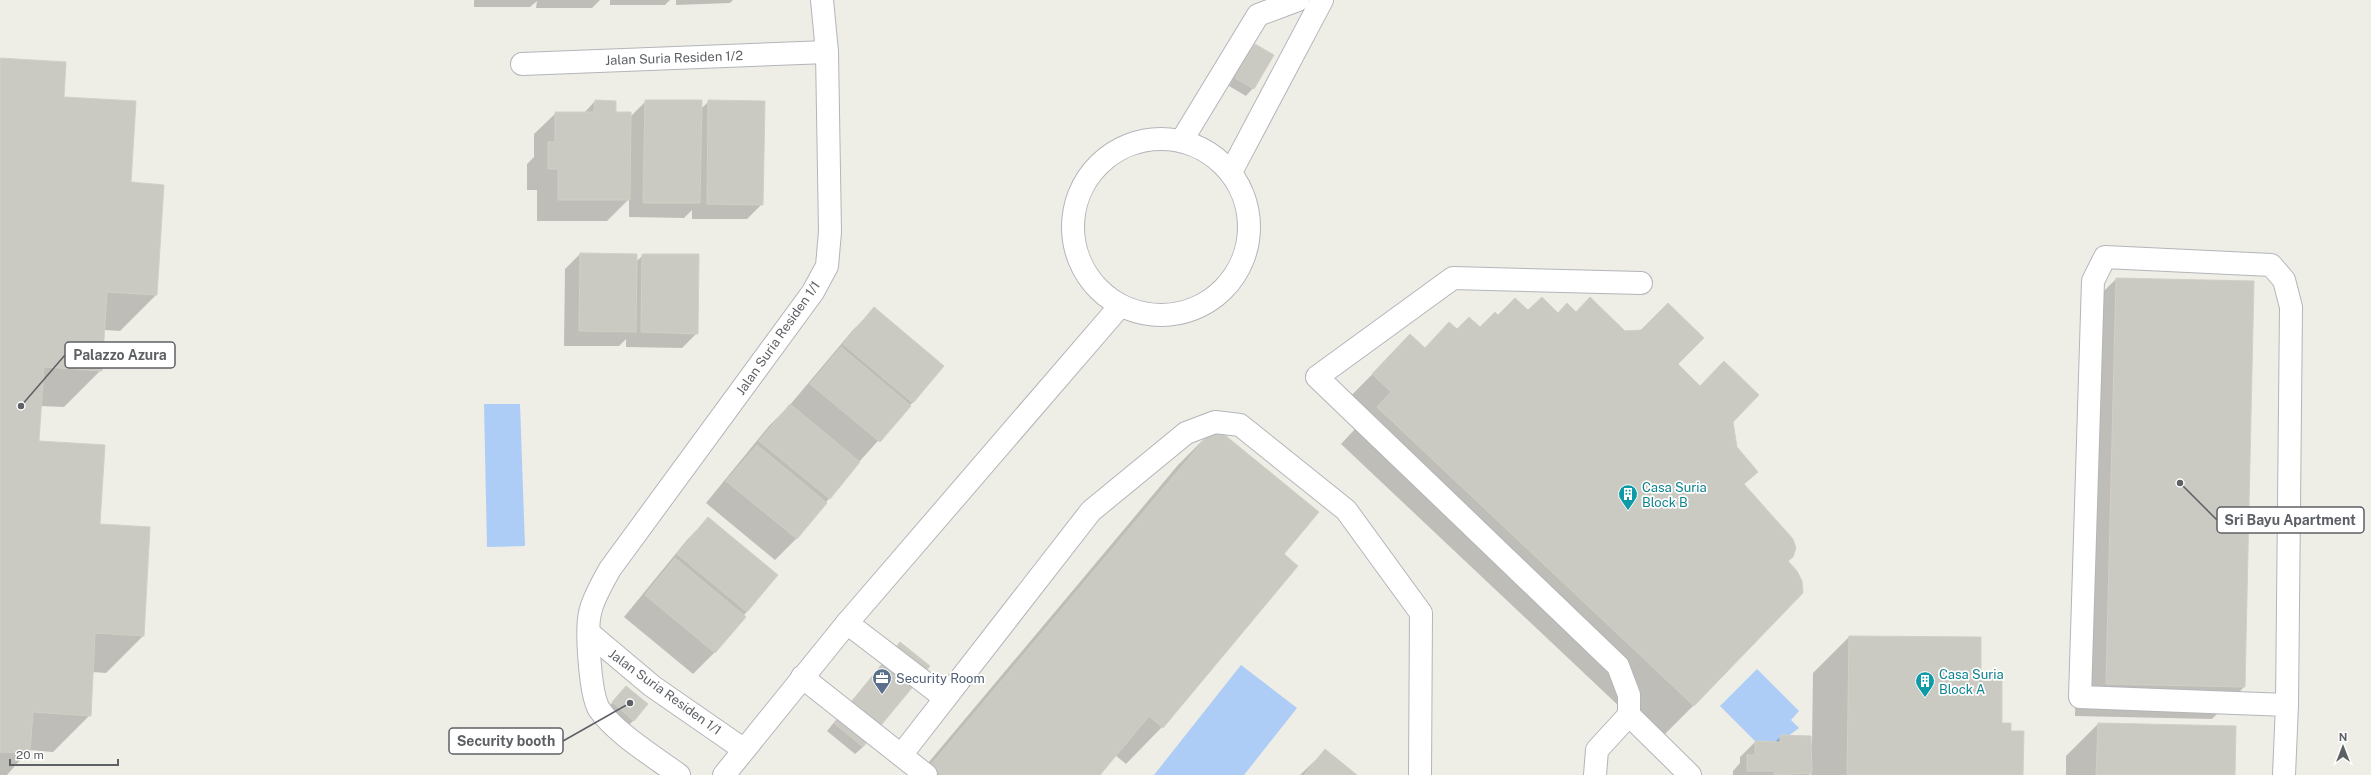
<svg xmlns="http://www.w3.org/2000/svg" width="2371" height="775" font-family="'Public Sans',sans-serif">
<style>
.water{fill:#adcdf6}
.shadow{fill:#0003}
.building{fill:#cac9c2;stroke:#d2d0c5}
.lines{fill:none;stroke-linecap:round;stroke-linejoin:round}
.minor-casing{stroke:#b3b5b9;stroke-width:24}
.minor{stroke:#fff;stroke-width:22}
.labels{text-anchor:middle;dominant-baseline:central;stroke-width:3.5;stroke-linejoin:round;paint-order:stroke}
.street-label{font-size:13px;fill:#5d6064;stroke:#fff}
.culture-label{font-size:13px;fill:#0d838f;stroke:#fff;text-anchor:start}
.service-label{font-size:13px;fill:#4e5e75;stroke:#fff;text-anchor:start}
.leader{fill:none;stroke:#5d6064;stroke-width:1.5}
.callout-dot{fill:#5d6064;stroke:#fff;stroke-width:1.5}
.callout{fill:#fff;stroke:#5d6064;stroke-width:1.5}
.callout-label{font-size:14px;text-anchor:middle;font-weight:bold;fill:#5d6064}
</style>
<rect width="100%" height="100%" fill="#eeede6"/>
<!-- water -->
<g class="water">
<polygon points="484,404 520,404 525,546 487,547"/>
<polygon points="1241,665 1297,708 1244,775 1154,775"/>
<polygon points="1757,669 1799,711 1791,720 1799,728 1780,742 1755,741 1720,706"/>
</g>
<!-- shadow -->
<g class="shadow">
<polygon points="474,0 600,0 592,8 536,8 537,1 530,7 474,7"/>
<polygon points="610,0 670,0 665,5 610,5"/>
<polygon points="676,0 733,0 730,3 676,5"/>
<polygon points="1255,45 1253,88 1246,96 1229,86 1247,53"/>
<polygon points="0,59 63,98 130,183 156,295 120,331 104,330 101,370 64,407 41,406 38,442 99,525 149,528 143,636 106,673 92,672 90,715 53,752 29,750 7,775 0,775"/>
<polygon points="595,101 615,113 630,117 646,101 701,109 709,101 762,204 747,219 692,219 692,210 684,218 629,217 629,199 607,221 537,221 537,190 527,190 527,164 534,157 534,134 556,113 584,113"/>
<polygon points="580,254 636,262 643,255 697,333 682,348 626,347 626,339 619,346 564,346 565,269"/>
<polygon points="2116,279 2253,282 2244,687 2212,719 2075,716 2084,311"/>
<polygon points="874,309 913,402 859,462 796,539 775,560 706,503 769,426 789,406 853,330"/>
<polygon points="1528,312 1576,313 1625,332 1677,364 1732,422 1736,447 1757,471 1744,484 1786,561 1694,705 1657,742 1341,444 1355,429 1336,411 1410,336 1424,349 1449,324 1456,330 1480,328 1497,316"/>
<polygon points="1215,428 1162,727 1126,764 1115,755 1099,775 918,775 1178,465"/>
<polygon points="708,518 776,575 714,653 693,674 624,617 687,540"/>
<polygon points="1849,637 1980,673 2001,724 2010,732 2022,775 1811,775 1811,773 1809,775 1733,775 1733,771 1740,763 1740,757 1755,742 1774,743 1781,736 1812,743 1813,673"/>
<polygon points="893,651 863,747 855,754 827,731"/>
<polygon points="619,695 634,720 626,728 605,711"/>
<polygon points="2098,724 2234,775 2066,775 2066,756"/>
<polygon points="1325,751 1355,775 1300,775"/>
</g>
<!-- building -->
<g class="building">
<polygon points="1255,44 1274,55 1254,89 1235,78"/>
<polygon points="0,58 66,62 64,97 136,101 131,182 164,185 157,295 107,292 102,371 44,367 39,441 105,445 100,524 150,527 144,636 95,633 91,716 33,712 30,753 0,752"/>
<polygon points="595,100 616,101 616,112 631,112 630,200 558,200 558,169 548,169 548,142 555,142 555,112 594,112"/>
<polygon points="645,100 702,100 700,203 643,203"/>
<polygon points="708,100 765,101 763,205 707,204"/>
<polygon points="580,253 637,254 636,332 579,331"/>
<polygon points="642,254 699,254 698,334 641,332"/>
<polygon points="2116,278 2254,281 2245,687 2106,684"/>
<polygon points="1542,297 1558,313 1567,303 1576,312 1590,297 1625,331 1641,330 1668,303 1704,338 1678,364 1700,386 1724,361 1759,395 1733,422 1737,447 1758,472 1744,484 1793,539 1796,548 1793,557 1788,561 1797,571 1802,581 1803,593 1694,706 1377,407 1391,392 1372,374 1410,334 1425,348 1449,322 1457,329 1469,317 1480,327 1495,312 1498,315 1515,298 1528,310"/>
<polygon points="874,307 944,366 913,403 843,344"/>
<polygon points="841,347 911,406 880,442 810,384"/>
<polygon points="790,404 860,462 830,499 759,441"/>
<polygon points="1215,427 1319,512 1284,554 1298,566 1163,728 1149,716 1100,775 941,775 930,766"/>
<polygon points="757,445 827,503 797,539 726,481"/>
<polygon points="708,517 778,575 747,612 677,554"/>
<polygon points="675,558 746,617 715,653 645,595"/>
<polygon points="1849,636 1981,637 1981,672 2002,672 2002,723 2011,723 2011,731 2024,731 2023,775 1847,775"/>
<polygon points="900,642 930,666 863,747 834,723"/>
<polygon points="626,686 648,704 634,721 612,702"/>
<polygon points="2098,723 2236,726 2235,775 2096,775"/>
<polygon points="1780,735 1811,736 1812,773 1774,775 1774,771 1747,771 1747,755 1755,755 1755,741 1780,742"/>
<polygon points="1325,749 1357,775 1304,775"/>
</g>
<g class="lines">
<!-- minor casing -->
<g class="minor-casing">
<g id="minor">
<polyline points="522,64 827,52"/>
<circle cx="1161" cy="227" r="88"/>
<polyline points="1182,140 1258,15 1298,0"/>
<polyline points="1231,172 1322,0"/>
<polyline points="847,623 945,698"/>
<polyline points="589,633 652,686 743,749"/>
<polyline points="802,677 926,775"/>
<polyline points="1629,715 1690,775"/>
<polyline points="902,754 1091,511 1186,433 1215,422 1240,425 1346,510 1421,613 1420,775"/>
<path d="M679,775C656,758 614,732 599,709C590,694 586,630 590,613C593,598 603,582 610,569L813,292L827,266L830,232L827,52L822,0"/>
<polyline points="724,775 847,623 1120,306"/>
<polyline points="1595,775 1597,750 1629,715 1629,695 1618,666 1317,377 1453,278 1641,283"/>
<polyline points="2284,775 2287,705 2291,307 2284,280 2271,265 2105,257 2093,281 2080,697 2287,705"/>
</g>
</g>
<!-- minor -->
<use href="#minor" class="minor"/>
</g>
<!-- icons -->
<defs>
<g id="building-pin" transform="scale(1)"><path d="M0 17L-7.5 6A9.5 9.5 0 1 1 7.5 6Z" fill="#0f9aa8" stroke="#fff"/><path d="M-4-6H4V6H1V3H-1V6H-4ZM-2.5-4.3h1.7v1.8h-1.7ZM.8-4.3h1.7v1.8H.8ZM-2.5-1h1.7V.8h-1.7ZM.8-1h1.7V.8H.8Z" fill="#fff"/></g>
<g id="office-pin" transform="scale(1)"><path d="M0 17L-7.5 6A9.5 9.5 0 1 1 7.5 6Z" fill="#5c6f8a" stroke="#fff"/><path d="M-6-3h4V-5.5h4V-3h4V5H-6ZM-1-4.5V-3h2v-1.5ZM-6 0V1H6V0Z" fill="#fff"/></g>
</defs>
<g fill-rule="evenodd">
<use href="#building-pin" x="1628" y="494"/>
<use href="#office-pin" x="882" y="678"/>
<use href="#building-pin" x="1925" y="681"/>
</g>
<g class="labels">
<!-- street labels -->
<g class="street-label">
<text transform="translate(674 58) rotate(-2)">Jalan Suria Residen 1/2</text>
<text transform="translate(778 338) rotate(-55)">Jalan Suria Residen 1/1</text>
<text transform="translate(665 692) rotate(36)">Jalan Suria Residen 1/1</text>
</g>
<!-- culture labels -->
<g class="culture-label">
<text x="1642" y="487">Casa Suria<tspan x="1642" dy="15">Block B</tspan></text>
<text x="1939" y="674">Casa Suria<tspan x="1939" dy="15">Block A</tspan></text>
</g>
<!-- service labels -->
<g class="service-label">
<text x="896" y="678">Security Room</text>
</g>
</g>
<!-- callouts -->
<path class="leader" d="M21 406L65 355M2180 483L2217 520M630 703L563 741"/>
<g class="callout-dot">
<circle cx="21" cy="406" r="4"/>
<circle cx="2180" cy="483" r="4"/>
<circle cx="630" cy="703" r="4"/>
</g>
<g class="callout">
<rect x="65" y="342" width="110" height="26" rx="4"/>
<rect x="2217" y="507" width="147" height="26" rx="4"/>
<rect x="449" y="728" width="114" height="26" rx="4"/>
</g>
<g class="callout-label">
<text x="120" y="360">Palazzo Azura</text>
<text x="2290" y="525">Sri Bayu Apartment</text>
<text x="506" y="746">Security booth</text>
</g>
<!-- north arrow -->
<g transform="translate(2343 747)" stroke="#ffffff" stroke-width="3" paint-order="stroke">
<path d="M0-3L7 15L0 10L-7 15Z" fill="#5d6064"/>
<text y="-6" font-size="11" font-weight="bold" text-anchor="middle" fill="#5d6064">N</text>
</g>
<!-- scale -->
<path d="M10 759v6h108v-6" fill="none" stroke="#5d6064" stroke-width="2"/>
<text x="16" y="759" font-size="12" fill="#5d6064" stroke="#ffffff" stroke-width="3" paint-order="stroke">20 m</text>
</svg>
